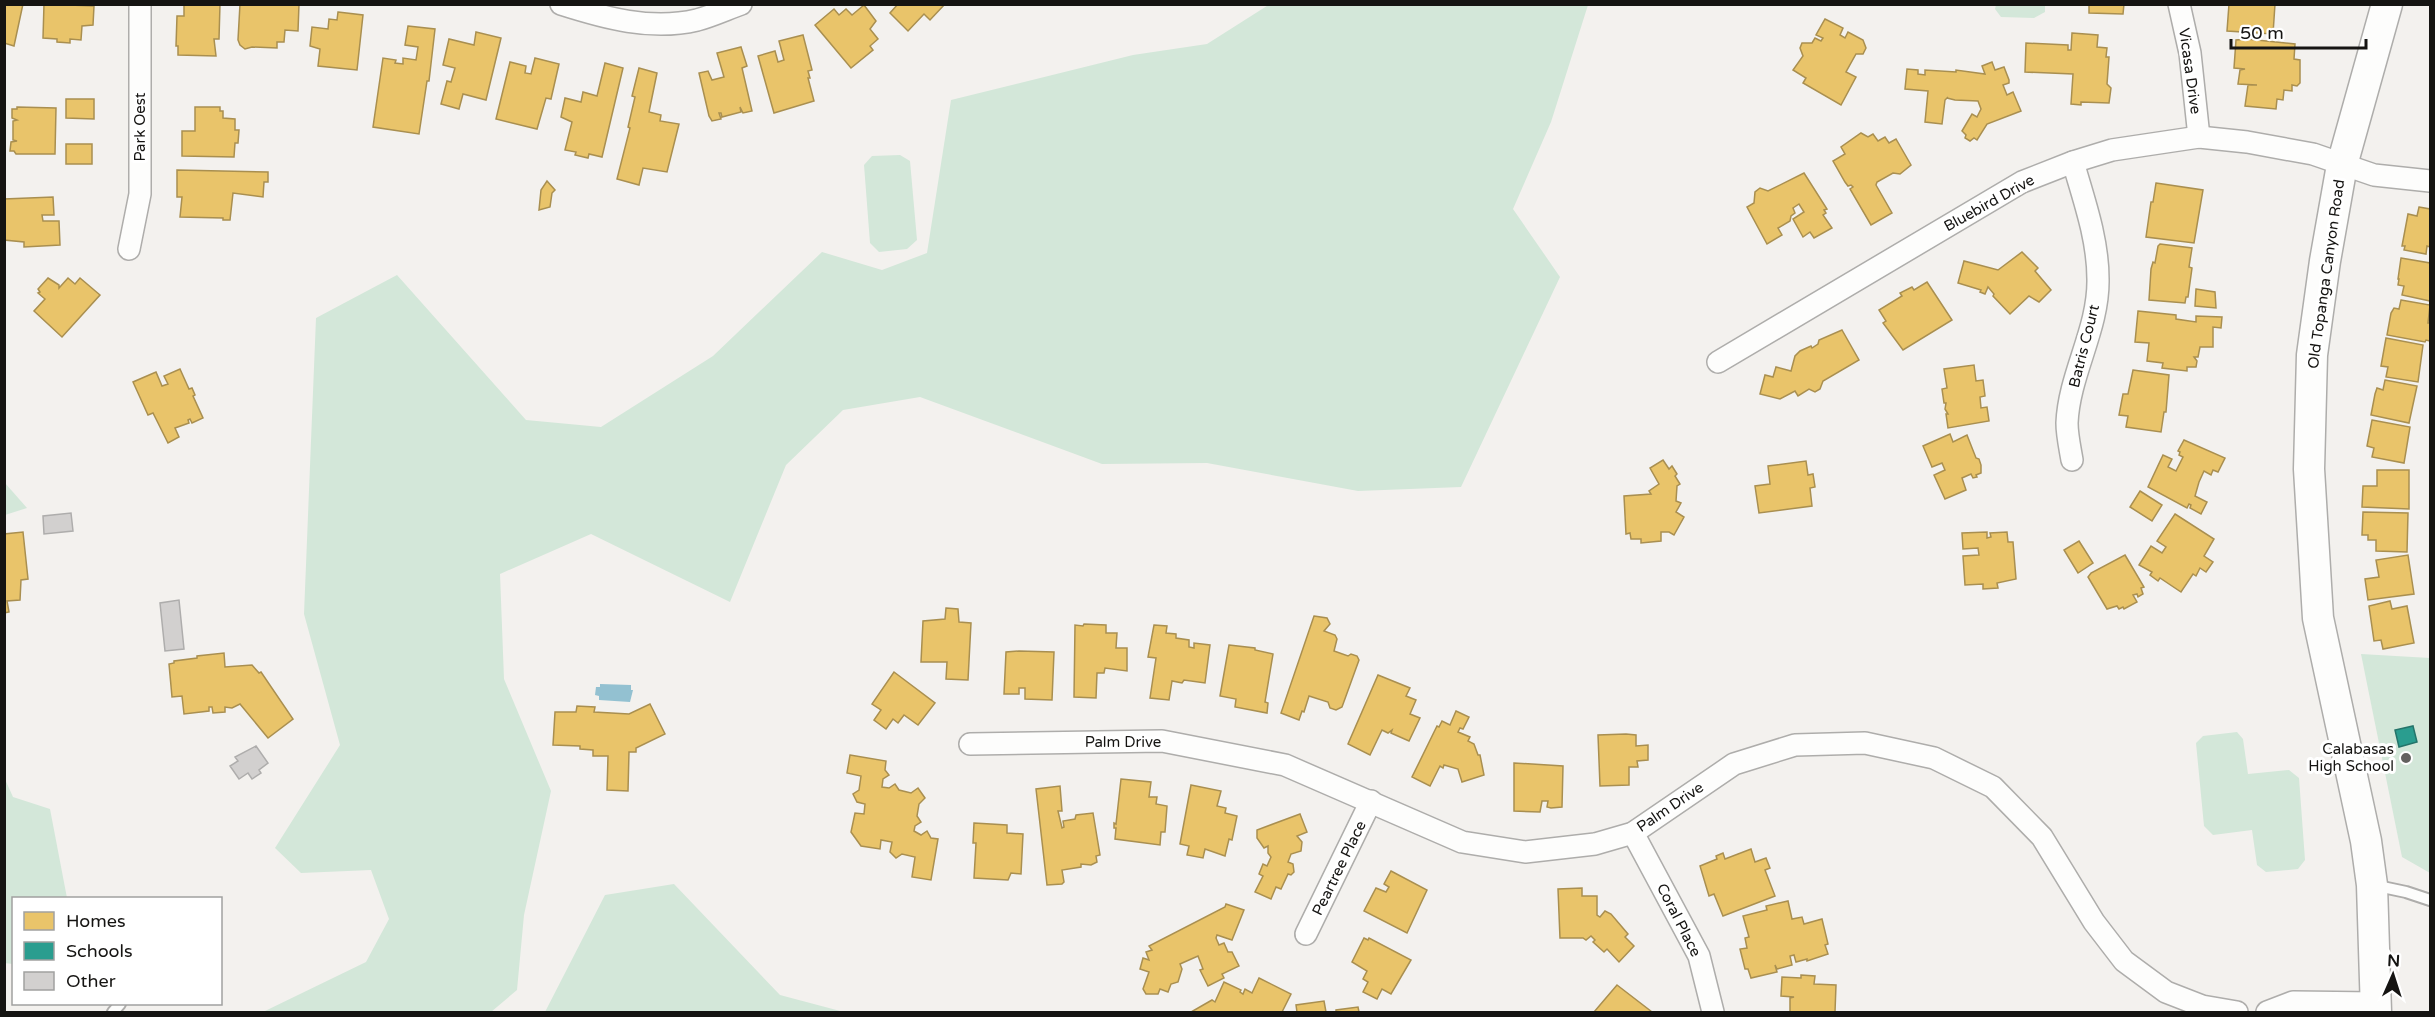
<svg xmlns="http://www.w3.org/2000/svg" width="2435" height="1017" font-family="'Varela Round',sans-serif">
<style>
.green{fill:#d3e7d9}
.water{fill:#93c1d1}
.homes{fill:#e9c46a;stroke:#a98f50;stroke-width:1.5}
.schools{fill:#2a9d8f;stroke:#24746a;stroke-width:1.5}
.building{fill:#d2d0cf;stroke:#aeadac;stroke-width:1.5}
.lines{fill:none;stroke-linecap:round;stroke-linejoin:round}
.lane-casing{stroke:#aeadab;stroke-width:14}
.street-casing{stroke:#aeadab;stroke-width:24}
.secondary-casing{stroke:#aeadab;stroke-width:33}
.lane{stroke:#fdfdfc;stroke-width:10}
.street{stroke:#fdfdfc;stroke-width:21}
.secondary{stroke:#fdfdfc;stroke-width:30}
.poi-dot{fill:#63615f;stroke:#fff;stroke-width:2}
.labels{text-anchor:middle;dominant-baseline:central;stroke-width:6;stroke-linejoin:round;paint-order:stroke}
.street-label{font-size:15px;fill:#151412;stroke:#fff}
.poi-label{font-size:15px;fill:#151412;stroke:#fff;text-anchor:end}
</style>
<rect width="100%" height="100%" fill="#f3f1ee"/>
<!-- green -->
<g class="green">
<polygon points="1270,4 1588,5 1551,122 1513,209 1560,277 1461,487 1358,491 1207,463 1102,464 920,397 843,410 786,465 730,602 591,534 500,574 504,679 551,791 524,915 517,990 491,1012 265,1011 366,962 389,919 371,870 301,873 275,848 340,745 304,614 316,318 397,275 526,420 601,427 713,356 822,252 882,270 927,253 951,100 1133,55 1207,44"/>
<polygon points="1996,5 2045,5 2045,12 2034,18 2001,17 1995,9"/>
<polygon points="900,155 910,161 917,240 907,249 879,252 870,243 864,165 872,156"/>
<polygon points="4,483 5,483 27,508 5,515"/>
<polygon points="2361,654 2430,658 2430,873 2402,857"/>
<polygon points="2237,732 2243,739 2248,774 2289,770 2299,778 2305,860 2298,869 2266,872 2257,865 2252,830 2213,835 2204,826 2196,743 2203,736"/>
<polygon points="4,777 13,797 50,809 67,898 14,898 13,964 4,963"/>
<polygon points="674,884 780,995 844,1012 545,1012 605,895"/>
</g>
<!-- water -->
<polygon class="water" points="600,684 631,685 631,690 633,690 630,702 599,700 599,696 595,695 596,687 600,687"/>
<!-- homes -->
<g class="homes">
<polygon points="4,4 23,4 14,46 4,43"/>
<polygon points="44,4 94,6 93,25 82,26 81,40 70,39 70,43 57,42 57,39 43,38"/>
<polygon points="184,4 220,4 219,39 214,39 216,56 178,55 178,46 176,46 177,16 184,16"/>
<polygon points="240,4 299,4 298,31 285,30 284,42 277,42 277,48 252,47 245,49 240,45 238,40"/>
<polygon points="898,4 945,4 930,20 924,14 908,31 890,13"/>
<polygon points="2089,4 2124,4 2123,14 2089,13"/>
<polygon points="2229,4 2275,4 2273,34 2227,31"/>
<polygon points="864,5 876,21 870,29 878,39 870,46 873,50 851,68 815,25 834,9 839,15 846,9 852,15"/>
<polygon points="338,12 363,15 357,70 318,66 320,49 310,46 312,27 328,29 329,19 337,20"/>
<polygon points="1825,19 1843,28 1840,35 1845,38 1848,32 1863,40 1866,48 1863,54 1856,54 1846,72 1856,77 1841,105 1803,83 1806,78 1793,70 1803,56 1800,48 1802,43 1812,43 1815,38 1821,41 1823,38 1816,35"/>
<polygon points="408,26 435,29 429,81 427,81 419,134 373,127 383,58 396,60 395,63 403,64 403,58 416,60 418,47 405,45"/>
<polygon points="476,32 501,38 486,100 463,94 459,109 441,104 447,81 451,82 455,68 443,65 449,39 474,45"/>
<polygon points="2072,33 2098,35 2097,47 2107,48 2106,57 2109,57 2107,84 2111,88 2109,103 2081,102 2081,105 2071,104 2073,74 2025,72 2026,43 2068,45 2068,50 2071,50"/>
<polygon points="803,35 812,70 808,71 810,78 808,78 814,101 774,113 758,56 775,51 778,62 784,60 779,41"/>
<polygon points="2247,39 2295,44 2294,59 2300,60 2300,83 2297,86 2292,85 2292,91 2284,90 2283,100 2277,99 2276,109 2245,106 2248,85 2257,85 2238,84 2240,70 2245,69 2234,68 2236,40"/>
<polygon points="741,47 747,66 742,68 752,111 743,113 740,107 741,112 722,117 721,113 719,113 721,119 712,121 709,116 699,73 708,71 712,80 724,77 717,53"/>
<polygon points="535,58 559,64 551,99 546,98 537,129 496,119 510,62 526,66 525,73 531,74"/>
<polygon points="1992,62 1995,70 2004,67 2009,80 2009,83 2003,85 2007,95 2013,92 2021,111 1987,124 1977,140 1974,138 1970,141 1965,138 1966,135 1962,131 1972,114 1977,117 1981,109 1978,101 1955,100 1947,98 1948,97 1945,100 1942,124 1925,122 1928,91 1905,89 1907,69 1918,70 1918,74 1925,75 1925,70 1956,72 1956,70 1985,74 1982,66"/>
<polygon points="605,63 623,68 602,157 589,154 588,158 575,155 576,152 565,150 572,122 561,117 565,98 581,102 583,92 597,96"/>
<polygon points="639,68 657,73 649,112 661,115 660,121 679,124 667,172 643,168 639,185 617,179 630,128 628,127 635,97 632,96"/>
<polygon points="66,99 94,99 94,119 66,118"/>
<polygon points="17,107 56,108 55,154 16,154 14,151 10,151 11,142 17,141 13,140 13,121 17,120 12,118 12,109 17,109"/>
<polygon points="195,107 220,107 220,111 223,111 223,118 235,119 235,130 239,130 238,143 235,143 234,157 182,156 182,131 195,131"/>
<polygon points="1861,133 1868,137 1873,134 1878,141 1885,137 1889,143 1896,139 1911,165 1900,174 1893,173 1877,182 1876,185 1892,213 1871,225 1850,189 1853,187 1851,185 1848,186 1845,182 1833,161 1845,154 1841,147"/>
<rect x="66" y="144" width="26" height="20"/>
<polygon points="177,170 268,172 268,182 264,182 263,197 233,193 230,220 223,220 223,218 180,217 182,197 177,197"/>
<polygon points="1804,173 1827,209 1824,210 1826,213 1823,215 1832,228 1814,238 1810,232 1803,237 1793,219 1804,212 1799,204 1793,208 1795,213 1791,216 1790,221 1778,228 1782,235 1767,244 1747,207 1754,203 1755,192 1760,188 1768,191"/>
<polygon points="547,181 555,190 552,193 550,207 539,210 541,190"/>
<polygon points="2156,183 2203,190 2194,243 2146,237 2151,202 2153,202"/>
<polygon points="53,197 54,215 42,215 43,221 59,221 60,245 24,247 24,242 4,240 4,199"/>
<polygon points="2419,207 2430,209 2430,247 2427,246 2426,254 2404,250 2405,246 2402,246 2408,214 2417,216"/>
<polygon points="2160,244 2192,248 2189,267 2192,268 2188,297 2186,297 2185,303 2149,300 2151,269 2153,262 2155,263 2158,246"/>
<polygon points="2022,252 2038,268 2035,271 2051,290 2039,302 2029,296 2010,314 1993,296 1994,294 1988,287 1985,294 1980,292 1981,290 1958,283 1964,261 1998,270"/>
<polygon points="2401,258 2430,263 2430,301 2402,295 2404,286 2398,285 2399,279 2398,279"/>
<polygon points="48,278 59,285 59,288 68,278 75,284 80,278 100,295 62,337 34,311 45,299 38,293 40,292 38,289"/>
<polygon points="1927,282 1952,320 1903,350 1883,323 1886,321 1879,310 1902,296 1900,293 1912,287 1914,290"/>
<polygon points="2196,289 2215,292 2216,308 2195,306"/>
<polygon points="2401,300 2430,305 2428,323 2430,323 2430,341 2426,340 2425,342 2387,335 2391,313 2394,308 2399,309"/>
<polygon points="2138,311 2176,315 2176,319 2196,322 2196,316 2222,317 2221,328 2213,327 2213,347 2200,347 2198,357 2194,357 2197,361 2196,367 2187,367 2187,371 2162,368 2163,363 2147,361 2149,343 2135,342"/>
<polygon points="1842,330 1859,360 1823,381 1820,389 1815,392 1809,389 1798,396 1795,391 1780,399 1760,394 1765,375 1773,377 1776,367 1791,371 1795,356 1800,351 1811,346 1812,348 1818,344 1819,340"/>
<polygon points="2386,338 2423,345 2418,382 2386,377 2388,367 2381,366"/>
<polygon points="1974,365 1976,381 1983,380 1985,396 1980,397 1981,408 1987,407 1989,421 1948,428 1946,414 1948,414 1945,409 1946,403 1944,403 1942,389 1947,388 1944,369"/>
<polygon points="180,369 189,389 192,388 195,395 193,396 203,418 192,423 190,419 188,420 189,423 175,428 179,437 168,443 153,413 148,415 133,382 156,372 162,386 168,384 164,376"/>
<polygon points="2133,370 2169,375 2166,412 2164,412 2161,432 2126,427 2128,416 2119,415 2123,394 2128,394"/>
<polygon points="2385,380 2417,386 2409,423 2371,415 2375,394 2377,388 2383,390"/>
<polygon points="2372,420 2410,427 2404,463 2372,457 2374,448 2367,446"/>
<polygon points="1950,434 1953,442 1967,435 1976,458 1979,459 1981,465 1981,473 1976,475 1977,477 1973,478 1971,474 1962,478 1966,490 1945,499 1934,475 1945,470 1942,463 1932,467 1923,446"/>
<polygon points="2184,440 2225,458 2218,472 2213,470 2211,475 2204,471 2199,482 2195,496 2207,502 2201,514 2190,508 2191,505 2189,504 2187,508 2148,487 2163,455 2172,459 2168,467 2176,471 2183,457 2179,455 2180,452 2178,451"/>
<polygon points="1663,460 1669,469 1672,466 1677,474 1675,476 1680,484 1677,486 1676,501 1681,503 1676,512 1684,517 1674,535 1669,532 1661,532 1661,541 1641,543 1641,539 1631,539 1630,533 1626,534 1624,496 1651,494 1649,491 1659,484 1650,468"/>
<polygon points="1806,461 1808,475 1813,474 1815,487 1810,488 1812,506 1759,513 1755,486 1770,484 1768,466"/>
<polygon points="2377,470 2409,470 2409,509 2362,507 2363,486 2377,486"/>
<polygon points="2140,491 2162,505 2152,521 2130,507"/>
<polygon points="2363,512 2408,513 2407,552 2376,551 2376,540 2368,540 2368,535 2362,535"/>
<polygon points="2175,514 2214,539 2204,556 2213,562 2206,572 2200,568 2196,576 2193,574 2181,592 2160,578 2158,581 2150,575 2152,572 2139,565 2151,546 2162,553 2166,547 2157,541"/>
<polygon points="23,532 28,579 21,580 20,600 7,601 9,612 4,613 4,534"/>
<polygon points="1987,532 1987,538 1991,537 1990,533 2007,532 2008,542 2013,542 2016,579 1997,583 1998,588 1983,589 1983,584 1965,585 1963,556 1979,555 1978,548 1963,549 1962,533"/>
<polygon points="2079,541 2093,563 2078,573 2064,550"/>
<polygon points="2125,555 2144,587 2141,588 2143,594 2138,597 2137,594 2133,595 2137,602 2124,609 2123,607 2119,609 2117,606 2107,609 2088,577 2091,573"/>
<polygon points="2408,555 2414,594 2368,600 2365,579 2379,577 2376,560"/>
<polygon points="2390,601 2392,609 2407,606 2414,643 2383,649 2381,640 2374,641 2369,606"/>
<polygon points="946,608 958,609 959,622 971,623 968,680 946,679 947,662 921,662 923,621 945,619"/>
<polygon points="1314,616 1327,618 1330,624 1324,631 1335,635 1337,639 1334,651 1348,656 1351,654 1357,656 1359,660 1342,707 1336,710 1330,708 1328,702 1309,696 1304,712 1302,711 1299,720 1281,713"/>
<polygon points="1084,624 1106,625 1106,633 1117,633 1116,648 1127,648 1127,671 1105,668 1104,673 1097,673 1096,698 1074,697 1075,625 1083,626"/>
<polygon points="1154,625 1167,626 1166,633 1176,634 1176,638 1189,640 1189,647 1194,648 1194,643 1210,645 1205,683 1184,680 1182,683 1172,681 1169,700 1150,698 1156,658 1148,657"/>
<polygon points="1229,645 1255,648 1255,650 1273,654 1265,702 1268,703 1267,713 1235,707 1236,699 1220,696"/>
<polygon points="1019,651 1054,652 1052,700 1025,699 1025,688 1019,688 1019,694 1004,694 1006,652"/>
<polygon points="224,653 225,667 252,665 259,673 261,672 293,719 268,738 240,704 232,708 225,707 225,712 213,713 212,707 209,707 209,711 184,714 182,696 172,697 169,664 174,663 174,661 197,658 197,656"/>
<polygon points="894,672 935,703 918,725 904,715 898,723 893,719 886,729 874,720 881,710 872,704"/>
<polygon points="1378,675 1410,688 1406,696 1416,700 1410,714 1420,718 1409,741 1391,733 1392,730 1388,733 1382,730 1370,755 1348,744"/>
<polygon points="650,704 665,734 636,748 636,752 629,752 628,791 607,790 608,756 593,756 593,750 580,749 580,746 553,745 555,712 576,712 577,706 595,707 594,712 629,714"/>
<polygon points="1456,711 1469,717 1463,729 1460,728 1458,732 1470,737 1468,741 1474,744 1478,755 1480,755 1484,775 1462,782 1458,769 1444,765 1443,768 1440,766 1430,786 1412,777 1437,726 1439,727 1442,721 1450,725"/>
<polygon points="1626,734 1636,735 1636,746 1648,745 1648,760 1637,761 1638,767 1629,767 1629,785 1600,786 1598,735"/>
<polygon points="850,755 886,761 885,770 889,775 883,779 882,787 889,788 895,784 899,790 911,793 918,788 925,798 919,804 917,816 921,822 915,826 914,831 921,835 927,831 931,838 938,839 931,880 912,877 915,857 902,854 896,858 890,852 892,842 881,840 880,849 861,846 851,832 855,813 864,814 865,804 857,802 853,794 859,790 861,776 847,773"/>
<polygon points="1514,763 1563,766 1562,807 1551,808 1547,807 1548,801 1542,801 1540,812 1514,811"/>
<polygon points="1121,779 1151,782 1149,797 1157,797 1156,804 1167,806 1165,832 1161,832 1160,845 1115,839 1116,828 1114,828 1114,823 1116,824"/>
<polygon points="1191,785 1221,791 1217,806 1226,808 1225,813 1237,816 1232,840 1229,839 1225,856 1205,849 1203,858 1187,855 1189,846 1180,844"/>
<polygon points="1060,786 1062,811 1058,811 1062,828 1064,827 1063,821 1075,819 1076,815 1093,813 1100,855 1096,856 1097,862 1091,865 1081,864 1081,867 1062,870 1064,882 1062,884 1047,885 1036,789"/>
<polygon points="1300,814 1307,832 1297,836 1302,842 1301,851 1291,854 1288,862 1293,864 1294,872 1291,875 1288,874 1281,889 1276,887 1271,899 1255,892 1263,876 1259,874 1263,864 1267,866 1271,857 1268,853 1268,846 1264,848 1257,838 1257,830"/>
<polygon points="974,823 1007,825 1007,833 1023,834 1021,874 1011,873 1008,880 974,878 976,843 973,843"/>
<polygon points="1751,849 1755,862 1766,858 1770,868 1765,870 1775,896 1723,916 1714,894 1709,896 1700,866 1717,859 1716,856 1723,853 1725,859"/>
<polygon points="1391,871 1427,890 1407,933 1364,911 1376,888 1386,892 1389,887 1384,884"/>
<polygon points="1582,888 1582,896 1597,896 1597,915 1600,917 1605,911 1611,914 1628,934 1625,937 1634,946 1619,962 1607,949 1604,952 1593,942 1595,940 1591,936 1586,940 1583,938 1560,938 1558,889"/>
<polygon points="1788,901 1792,919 1802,917 1804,924 1822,919 1828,944 1825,945 1828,954 1807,961 1807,959 1796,962 1794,955 1790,956 1792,965 1777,969 1775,965 1777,972 1751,978 1748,969 1745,969 1740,949 1747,948 1745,938 1749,937 1743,916 1767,910 1766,906"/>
<polygon points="1226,904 1244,910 1232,940 1217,935 1216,938 1219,945 1224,943 1228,952 1232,952 1239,966 1222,974 1224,978 1208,986 1200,970 1203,969 1198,956 1180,964 1182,969 1178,982 1171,984 1168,992 1160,989 1158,994 1146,994 1143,989 1149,972 1140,969 1143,958 1149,960 1146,952 1152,950 1149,946 1225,907"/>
<polygon points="1364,938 1368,940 1369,938 1411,960 1391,994 1382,989 1377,999 1363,992 1368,982 1363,979 1367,971 1352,962"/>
<polygon points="1801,975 1815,976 1814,984 1836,985 1835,1012 1790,1012 1790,998 1794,997 1781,996 1782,977 1801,978"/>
<polygon points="1259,978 1291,994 1282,1012 1191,1012 1212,1000 1215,1002 1224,982 1241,990 1240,992 1243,994 1245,989 1252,993"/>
<polygon points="1617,985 1652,1012 1594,1012"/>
<polygon points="1324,1001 1326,1012 1297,1012 1296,1005"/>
<polygon points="1358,1007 1359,1012 1336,1012 1336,1010"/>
</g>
<!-- schools -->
<polygon class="schools" points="2413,726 2417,742 2399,747 2395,730"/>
<!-- building -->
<g class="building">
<polygon points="71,513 73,531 44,534 43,516"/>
<polygon points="179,600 184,649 165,651 160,603"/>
<polygon points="256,746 268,763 259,770 261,773 252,779 248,773 239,779 230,766 238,761 235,757"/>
</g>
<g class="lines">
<!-- lane casing -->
<g class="lane-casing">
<g id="lane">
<polyline points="2373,885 2406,892 2430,900"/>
<polyline points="113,1012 120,1004"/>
</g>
</g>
<!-- street casing -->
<g class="street-casing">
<g id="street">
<path d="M561,4C605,18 651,31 697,20C712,16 727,9 741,4"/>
<polyline points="2179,4 2190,53 2199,137"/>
<polyline points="129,249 140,194 140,4"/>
<polyline points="1718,362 2022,182 2073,162 2112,150 2199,137 2247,142 2313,154 2374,175 2430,181"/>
<path d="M2072,460C2070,448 2067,435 2067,423C2069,374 2099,329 2098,279C2098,239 2084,200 2073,162"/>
<polyline points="970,744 1162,741 1285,765 1462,842 1525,852 1595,844 1633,833 1734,764 1795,745 1865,743 1934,758 1993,787 2042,837 2094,922 2124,961 2166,992 2202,1006 2237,1012"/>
<polyline points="1633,833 1699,956 1713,1012"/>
<polyline points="1306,934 1371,801"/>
<polyline points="2267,1012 2293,1002 2376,1003"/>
</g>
</g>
<!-- secondary casing -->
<g class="secondary-casing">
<polyline id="secondary" points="2376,1012 2372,885 2366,841 2318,618 2309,469 2312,355 2325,261 2342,165 2387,4"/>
</g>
<!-- lane -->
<use href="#lane" class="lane"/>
<!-- street -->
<use href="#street" class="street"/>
<!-- secondary -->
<use href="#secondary" class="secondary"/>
</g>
<!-- markers -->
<circle class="poi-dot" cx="2406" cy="758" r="6"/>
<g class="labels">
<!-- street labels -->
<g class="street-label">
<text transform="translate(2190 71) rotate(82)">Vicasa Drive</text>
<text transform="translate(140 127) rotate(-90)">Park Oest</text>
<text transform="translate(1989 203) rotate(-29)">Bluebird Drive</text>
<text transform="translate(2326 274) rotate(-82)">Old Topanga Canyon Road</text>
<text transform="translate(2084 346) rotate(-76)">Batris Court</text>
<text x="1123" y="742">Palm Drive</text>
<text transform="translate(1670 807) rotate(-34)">Palm Drive</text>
<text transform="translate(1339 868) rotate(-64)">Peartree Place</text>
<text transform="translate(1679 920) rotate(63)">Coral Place</text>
</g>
<!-- poi labels -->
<g class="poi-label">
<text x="2394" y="749">Calabasas<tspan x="2394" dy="17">High School</tspan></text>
</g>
</g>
<!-- border -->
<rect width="2435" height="1017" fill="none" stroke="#151412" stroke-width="12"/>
<!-- legend -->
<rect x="12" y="897" width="210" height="108" fill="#ffffff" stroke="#a1a1a0" stroke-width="1.5"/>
<rect x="24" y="912" width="30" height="18" fill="#e9c46a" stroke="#a1a1a0" stroke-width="1.5"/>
<text x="66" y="927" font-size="18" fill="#151412">Homes</text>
<rect x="24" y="942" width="30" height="18" fill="#2a9d8f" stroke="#a1a1a0" stroke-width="1.5"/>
<text x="66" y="957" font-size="18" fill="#151412">Schools</text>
<rect x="24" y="972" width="30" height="18" fill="#d2d0cf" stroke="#a1a1a0" stroke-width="1.5"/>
<text x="66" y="987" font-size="18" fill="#151412">Other</text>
<!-- north arrow -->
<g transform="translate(2393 975) rotate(3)" stroke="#ffffff" stroke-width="4.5" paint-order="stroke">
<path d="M0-4.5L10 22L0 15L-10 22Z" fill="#151412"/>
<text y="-9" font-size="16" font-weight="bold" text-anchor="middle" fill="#151412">N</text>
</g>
<!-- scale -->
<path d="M2231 39v9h135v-9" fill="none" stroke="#151412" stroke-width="3"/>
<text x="2240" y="39" font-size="18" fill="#151412" stroke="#ffffff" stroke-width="4.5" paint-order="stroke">50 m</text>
</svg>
